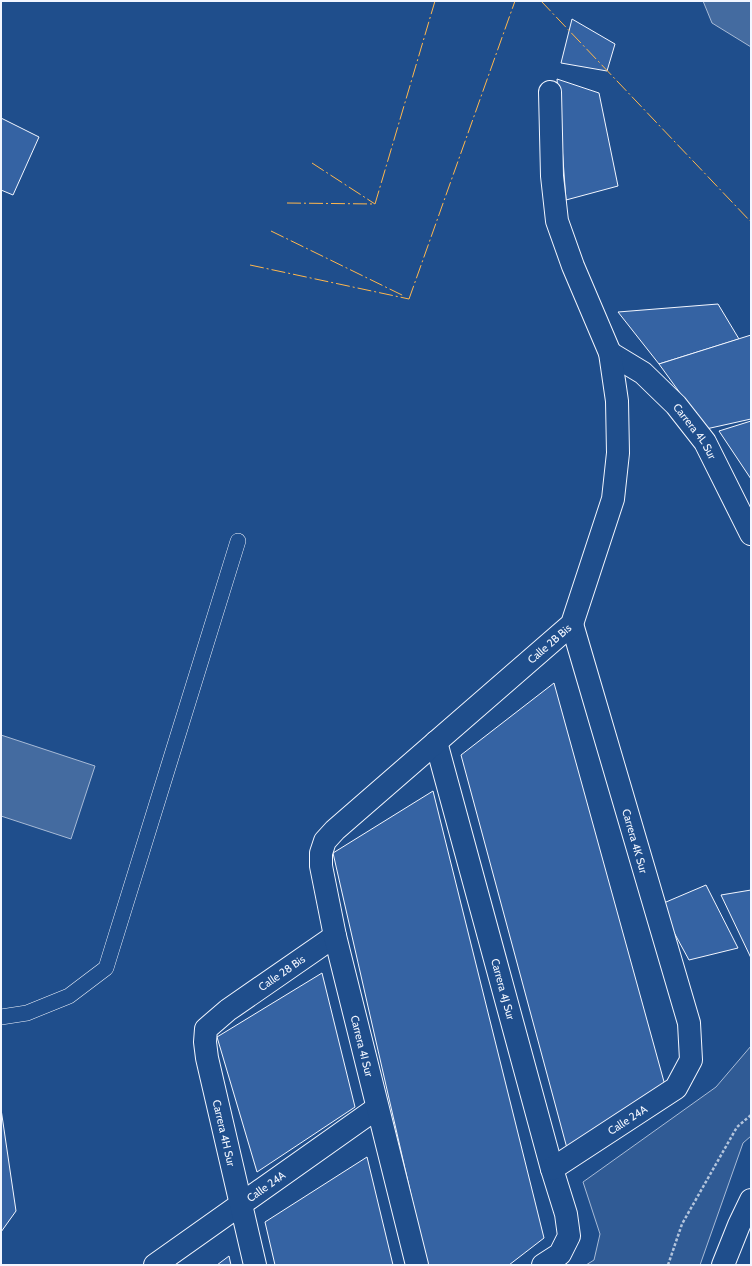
<svg xmlns="http://www.w3.org/2000/svg" width="752" height="1266" font-family="Cabin,sans-serif">
<style>
.built{fill:#305b95;stroke:#a8bbd7}
.water{fill:#446ba0;stroke:#a8bbd7}
.building{fill:#3563a3;stroke:#f2f6ff}
.lines{fill:none;stroke-linecap:round;stroke-linejoin:round}
.service-casing{stroke:#f2f6ff;stroke-width:16}
.minor-casing{stroke:#f2f6ff;stroke-width:24}
.secondary-casing{stroke:#f2f6ff;stroke-width:24}
.path{stroke:#b3c4dc;stroke-width:2.5;stroke-dasharray:3 2;stroke-linecap:butt}
.service{stroke:#1f4e8c;stroke-width:15}
.minor{stroke:#1f4e8c;stroke-width:22}
.secondary{stroke:#1f4e8c;stroke-width:22}
.power{stroke:#ffb74d;stroke-width:1;stroke-dasharray:14 3 2 3;stroke-linecap:butt}
.labels{text-anchor:middle;dominant-baseline:central;stroke-width:3;stroke-linejoin:round;paint-order:stroke}
.street-label{font-size:11px;fill:#f2f6ff;stroke:#1f4e8c}
</style>
<rect width="100%" height="100%" fill="#1f4e8c"/>
<!-- built -->
<polygon class="built" points="751,1046 751,1136 743,1143 700,1265 586,1265 594,1260 600,1234 583,1182 716,1087"/>
<!-- water -->
<g class="water">
<polygon points="703,1 751,1 751,47 712,23"/>
<polygon points="1,735 95,766 71,839 1,816"/>
</g>
<!-- building -->
<g class="building">
<polygon points="572,19 615,44 607,71 561,63"/>
<polygon points="557,79 599,93 618,186 566,200"/>
<polygon points="1,118 39,137 13,195 1,190"/>
<polygon points="718,304 739,339 659,364 618,312"/>
<polygon points="751,335 751,419 706,429 659,364"/>
<polygon points="751,421 751,479 719,431"/>
<polygon points="554,683 666,1089 568,1152 461,755"/>
<polygon points="433,791 544,1238 509,1265 427,1265 333,853"/>
<polygon points="706,885 738,948 689,960 659,905"/>
<polygon points="751,890 751,958 721,895"/>
<polygon points="322,973 355,1107 257,1172 217,1037"/>
<polygon points="1,1109 16,1211 1,1232"/>
<polygon points="367,1157 393,1265 275,1265 265,1222"/>
<polygon points="229,1256 231,1265 217,1265"/>
</g>
<g class="lines">
<!-- service casing -->
<g class="service-casing">
<polyline id="service" points="1,1017 27,1013 69,996 106,968 238,541"/>
</g>
<!-- minor casing -->
<g class="minor-casing">
<g id="minor">
<path id="s1" d="M610,353L643,373L676,405L705,442L751,534"/>
<path id="s2" d="M436,742L552,1169L566,1214L569,1236L560,1254L543,1265"/>
<path id="s3" d="M552,1169L676,1088L691,1060L689,1023L572,624"/>
<path id="s4" d="M155,1265L377,1108"/>
<path id="s5" d="M255,1265L207,1058L205,1042L206,1029L228,1010L335,936"/>
<path id="s6" d="M417,1265L335,936L321,866V853L325,841L335,830L572,624L613,499L618,453L617,401L610,353L573,266L557,221L552,176L550,92"/>
</g>
</g>
<!-- secondary casing -->
<g class="secondary-casing">
<polyline id="secondary" points="723,1265 739,1225 751,1200"/>
</g>
<!-- path -->
<polyline class="path" points="668,1265 682,1224 737,1127 751,1115"/>
<!-- service -->
<use href="#service" class="service"/>
<!-- minor -->
<use href="#minor" class="minor"/>
<!-- secondary -->
<use href="#secondary" class="secondary"/>
<!-- power -->
<g class="power">
<polyline points="541,1 751,222"/>
<polyline points="312,163 375,204"/>
<polyline points="287,203 375,204"/>
<polyline points="375,204 435,1"/>
<polyline points="271,231 404,296"/>
<polyline points="250,265 409,299"/>
<polyline points="409,299 515,1"/>
</g>
</g>
<g class="labels">
<!-- street labels -->
<g class="street-label">
<text stroke="none"><textPath href="#s1" startOffset="117">Carrera 4L Sur</textPath></text>
<text stroke="none"><textPath href="#s6" startOffset="735">Calle 2B Bis</textPath></text>
<text transform="translate(635 841) rotate(74)">Carrera 4K Sur</text>
<text stroke="none"><textPath href="#s5" startOffset="336">Calle 28 Bis</textPath></text>
<text stroke="none"><textPath href="#s2" startOffset="256">Carrera 4J Sur</textPath></text>
<text transform="translate(362 1046) rotate(76)">Carrera 4I Sur</text>
<text stroke="none"><textPath href="#s3" startOffset="90">Calle 24A</textPath></text>
<text transform="translate(224 1133) rotate(77)">Carrera 4H Sur</text>
<text stroke="none"><textPath href="#s4" startOffset="136">Calle 24A</textPath></text>
</g>
</g>
<!-- border -->
<rect width="752" height="1266" fill="none" stroke="#f2f6ff" stroke-width="4"/>
</svg>
